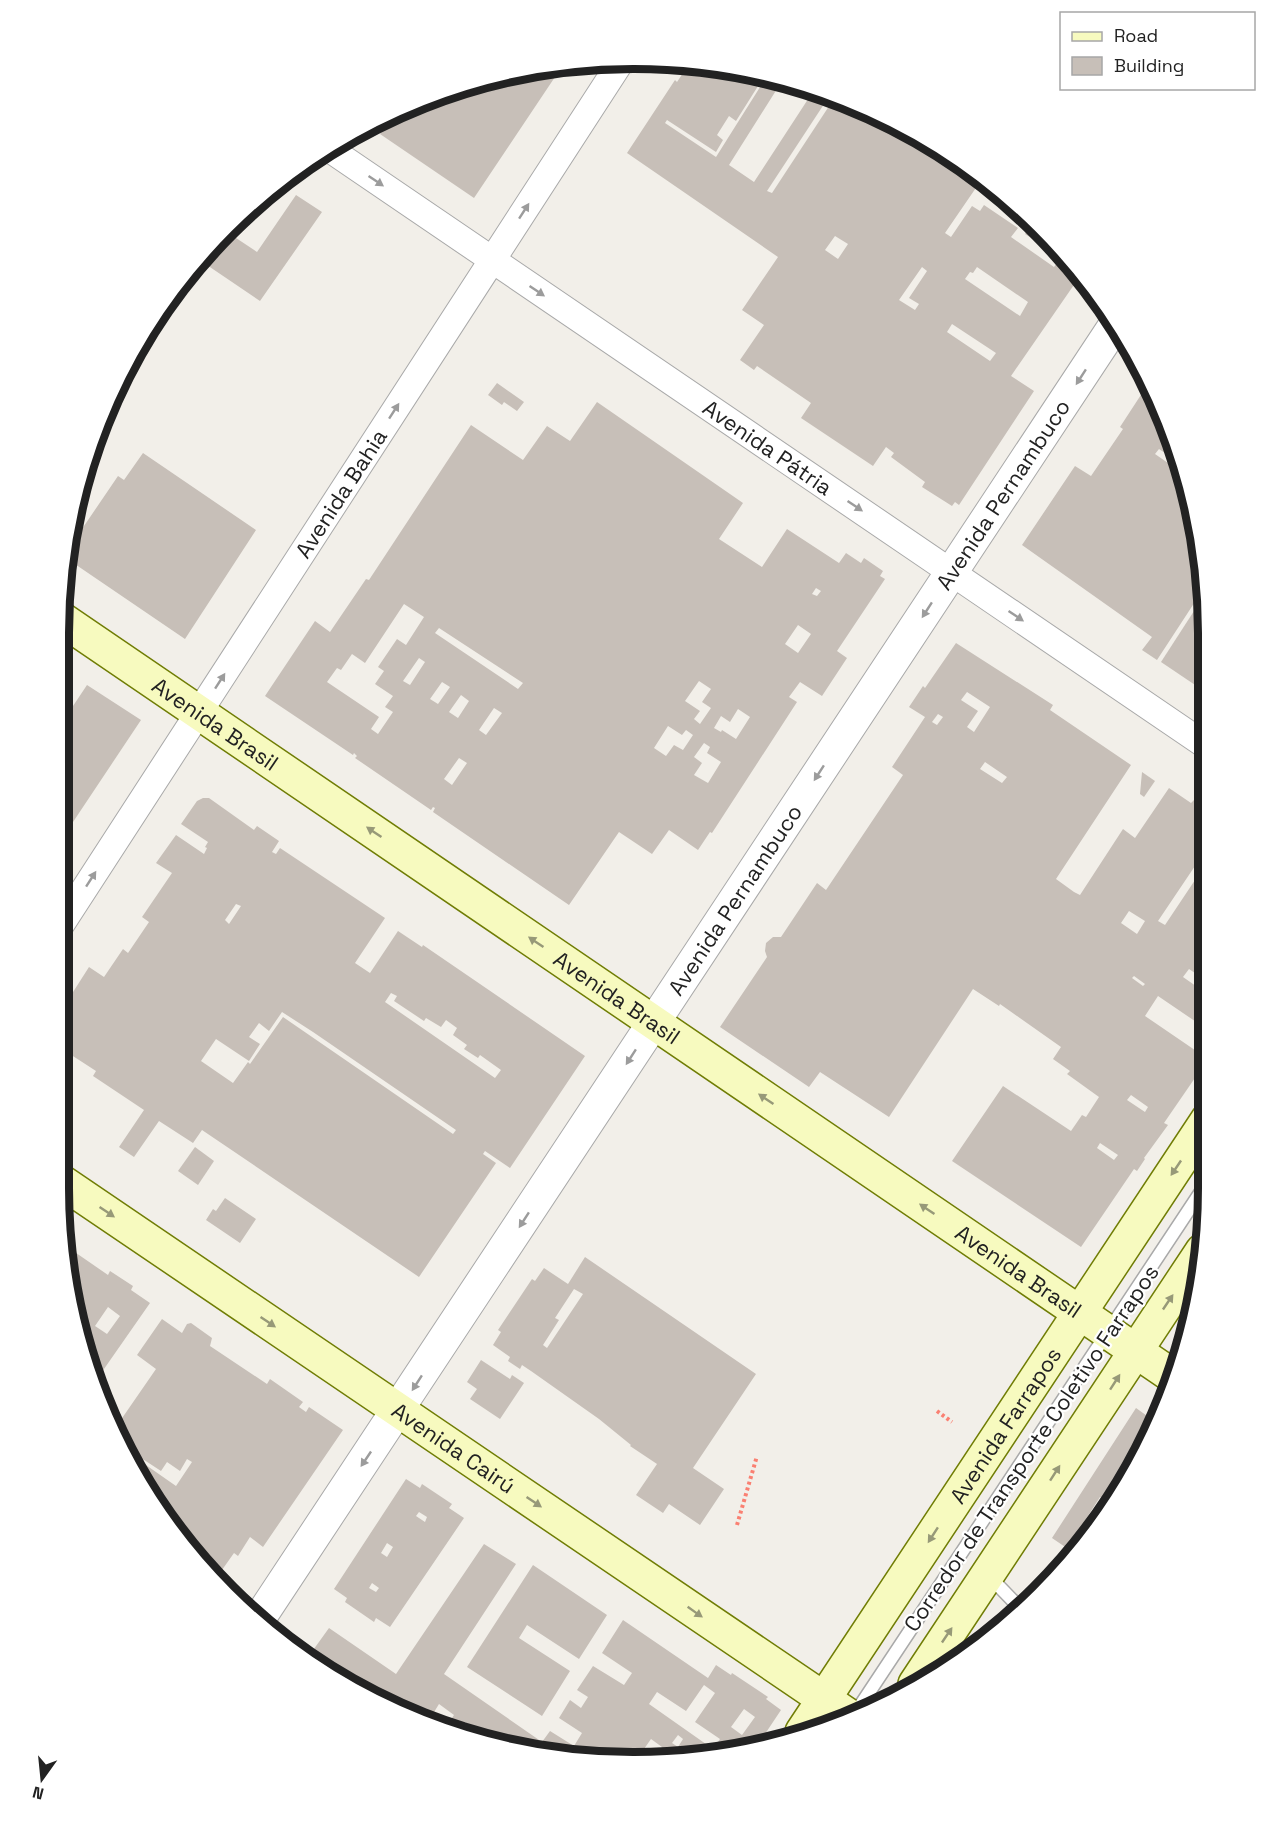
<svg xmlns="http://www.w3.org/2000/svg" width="1267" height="1821" font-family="'Space Grotesk',sans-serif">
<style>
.building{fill:#c7bfb8;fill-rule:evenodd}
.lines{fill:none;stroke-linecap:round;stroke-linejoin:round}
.service-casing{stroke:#a9a9a9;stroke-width:15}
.minor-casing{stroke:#a9a9a9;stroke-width:28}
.tertiary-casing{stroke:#a9a9a9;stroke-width:34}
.secondary-casing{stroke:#707d05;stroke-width:36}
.path{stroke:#fa8072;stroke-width:4;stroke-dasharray:3 3;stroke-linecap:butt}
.service{stroke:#fff;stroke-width:12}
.minor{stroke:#fff;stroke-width:26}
.tertiary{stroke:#fff;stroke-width:32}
.secondary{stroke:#f7fabf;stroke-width:33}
.oneway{fill:#9c9c9c}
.oneway2{fill:#979978}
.labels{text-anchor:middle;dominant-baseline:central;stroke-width:4.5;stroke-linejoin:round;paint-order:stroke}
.street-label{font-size:22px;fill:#222;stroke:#fff}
.rim{fill:none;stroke:#222;stroke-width:8}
</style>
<rect width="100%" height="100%" fill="#f2efe9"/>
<!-- building -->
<g class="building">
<path d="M689,64L746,70L765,75L736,121L729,116L717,135L723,140L716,152L667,120L665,123L716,157L767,76L782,81L729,165L754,182L814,90L830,95L767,191L772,193L835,97L854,102L953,156L982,179L945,233L951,237L972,206L980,211L984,205L1018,228L1011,237L1054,267L1060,259L1045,248L1050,241L1078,279L1011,376L1034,391L959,505L955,502L952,506L922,487L925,482L891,457L894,453L886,447L873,466L801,418L811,403L757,366L754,370L740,360L764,325L742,310L778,257L627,153L675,80L677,82ZM835,236L848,244L838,259L825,250ZM922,267L927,271L909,298L919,304L915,310L899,300ZM977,267L1028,302L1020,316L965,279L970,272L973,273ZM952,324L996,353L990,361L947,332Z"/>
<polygon points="563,65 474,198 380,134 391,119 387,116 414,102 522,69"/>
<polygon points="296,195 322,212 260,301 201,261 224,230 257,252"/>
<polygon points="1034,222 1045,234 1039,243 1025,234"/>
<polygon points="1150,381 1177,461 1159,449 1155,454 1181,472 1198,522 1204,588 1157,660 1142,650 1152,637 1022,545 1075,466 1091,476 1123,429 1120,427"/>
<polygon points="497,383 524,402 517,411 504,402 502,405 488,395"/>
<path d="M597,402L743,503L719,539L762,567L787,529L839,563L846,553L861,563L864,558L883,571L880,576L885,579L837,651L847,658L822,696L800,682L789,697L797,702L712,833L710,832L698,850L669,830L652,854L619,832L569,905L433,812L435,808L433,807L431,810L355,758L357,756L354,753L353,755L265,696L315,621L330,632L366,579L369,580L471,425L523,460L547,426L570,441ZM816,588L821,591L817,596L812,594ZM404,604L424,617L406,645L397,639L378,667L384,671L375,684L393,696L385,707L393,712L378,734L371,729L379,717L327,682L337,668L341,670L352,654L365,663ZM798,625L811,634L798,653L785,644ZM439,628L523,683L518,689L435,633ZM419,658L425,662L410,685L403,681ZM699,681L711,689L702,702L711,708L700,724L694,719L700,711L685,701ZM442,682L450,687L438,704L430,699ZM461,695L469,701L458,718L449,712ZM494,708L502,713L486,735L479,730ZM738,709L750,717L736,739L722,730L721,732L714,728L721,716L730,722ZM668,726L682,735L686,730L693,735L683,750L674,745L666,756L654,748ZM704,743L710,747L707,753L721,762L708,783L694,775L702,763L694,757ZM459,758L467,763L452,785L444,779Z"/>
<polygon points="143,453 256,530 185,639 66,558 67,551 118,476 124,480"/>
<polygon points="1205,594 1208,633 1208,684 1204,691 1161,662"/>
<path d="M956,643L1053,705L1050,710L1131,765L1056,879L1074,892L1080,895L1123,829L1135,838L1169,788L1191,803L1194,800L1208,810V982L1189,969L1183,977L1203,991L1208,983V1030L1158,996L1145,1016L1208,1059L1164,1123L1168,1125L1144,1158L1145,1159L1137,1171L1134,1169L1081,1247L952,1161L1003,1086L1071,1131L1082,1115L1086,1117L1099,1097L1067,1074L1070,1071L1053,1059L1061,1047L1000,1004L999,1006L973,989L889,1117L820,1072L809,1087L720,1027L767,957L765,951L766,943L773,937H781L817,883L826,890L903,775L892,767L925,717L909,707L923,686L925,688ZM967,692L990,707L974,732L967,727L978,711L961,700ZM938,714L943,717L937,725L932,722ZM985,762L1007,777L1002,783L980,769ZM1195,866L1201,871L1165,925L1158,921ZM1129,911L1145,921L1137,934L1121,923ZM1134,976L1145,984L1143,986L1132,978ZM1131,1095L1148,1107L1145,1112L1127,1100ZM1100,1143L1118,1155L1114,1160L1097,1148Z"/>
<polygon points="87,685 141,720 59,843 59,695 73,706"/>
<polygon points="1142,772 1155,781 1144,797 1140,794"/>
<path d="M203,798H209L254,830L257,826L279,841L272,852L276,854L280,848L385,918L355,963L370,973L398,931L422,947L423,945L585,1056L510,1168L485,1151L483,1154L496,1163L419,1277L202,1130L193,1143L159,1121L134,1157L119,1147L144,1110L93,1076L96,1071L59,1047V1014L89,967L104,977L123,949L128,953L149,922L142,917L172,873L156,863L176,835L204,854L207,848L205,847L208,842L181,824L197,801ZM236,904L241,906L229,924L225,920ZM391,993L397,996L394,1001L424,1021L426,1018L441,1027L446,1020L457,1028L453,1035L467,1045L464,1049L478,1058L480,1055L501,1070L495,1078L385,1002ZM282,1012L313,1032L456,1130L453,1134L283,1017L250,1064L248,1062L233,1083L201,1061L216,1039L249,1061L260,1044L249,1037L259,1023L269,1031Z"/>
<polygon points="195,1147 214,1161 198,1185 178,1171"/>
<polygon points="225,1198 256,1219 240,1243 206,1220 213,1209 216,1211"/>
<path d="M66,1246L108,1275L110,1271L133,1286L131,1290L150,1303L97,1379L89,1360L92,1355L84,1349L78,1337L73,1298L76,1294L72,1291ZM108,1307L120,1316L107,1334L95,1326Z"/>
<path d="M585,1257L756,1374L693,1468L724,1489L700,1525L669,1504L663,1513L636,1495L657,1464L630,1446L631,1445L599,1419L531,1371L522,1365L520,1369L508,1361L510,1357L493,1345L501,1332L498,1330L532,1279L535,1281L544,1268L568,1284ZM574,1289L583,1294L547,1348L543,1345L559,1320L555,1318Z"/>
<path d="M162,1319L182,1333L187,1324L191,1323L212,1338L210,1346L267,1384L270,1379L303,1402L299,1407L306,1412L309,1407L343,1430L263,1547L250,1537L238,1556L234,1553L217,1577L155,1507L118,1424L156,1369L137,1355ZM135,1454L161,1471L167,1462L180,1471L187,1459L192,1462L176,1486L133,1456Z"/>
<polygon points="481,1360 510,1379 512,1375 524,1383 500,1419 470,1399 477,1389 467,1382"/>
<path d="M1136,1408L1157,1423L1144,1447L1137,1442L1118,1471L1125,1476L1120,1483L1123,1486L1111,1507L1074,1553L1052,1538ZM1100,1497L1107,1502L1091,1527L1084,1522Z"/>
<path d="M406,1479L420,1488L422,1484L452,1504L449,1508L464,1518L390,1627L376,1618L374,1622L345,1602L347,1598L334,1589ZM419,1512L427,1517L425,1522L416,1516ZM387,1543L393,1547L387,1557L381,1553ZM372,1583L379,1588L376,1592L369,1588Z"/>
<path d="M484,1544L516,1564L444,1674L542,1742L550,1731L574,1746L582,1733L559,1718L570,1700L581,1708L588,1697L577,1690L593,1666L624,1685L632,1673L602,1653L623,1620L708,1678L716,1665L731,1675L732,1673L768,1697L766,1699L781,1710L757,1746L754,1744L749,1750L745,1752L657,1754L662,1747L651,1739L644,1749L653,1755L559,1758L490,1739L465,1722L463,1727L475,1735L446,1727L454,1715L439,1704L428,1722L413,1719L295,1645L296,1642L311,1653L329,1628L396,1674ZM704,1685L715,1693L695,1722L720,1739L713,1749L649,1704L657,1692L686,1711ZM744,1709L755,1717L742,1735L731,1727ZM678,1735L683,1739L678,1747L672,1743Z"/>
<polygon points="533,1565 607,1615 579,1659 527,1625 519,1638 570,1671 542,1716 467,1667"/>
<polygon points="1043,1581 1048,1584 1040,1594 1030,1601"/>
</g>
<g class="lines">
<!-- service casing -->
<g class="service-casing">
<g id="service">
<polyline points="62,1215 78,1194"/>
<polyline points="988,1575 1020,1608"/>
<polyline points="854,1715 1208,1181"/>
</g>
</g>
<!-- minor casing -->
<g class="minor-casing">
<g id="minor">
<path id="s1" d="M328,148L1208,747"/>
<path id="s2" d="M59,928L622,60"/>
</g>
</g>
<!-- tertiary casing -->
<g class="tertiary-casing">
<g id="tertiary">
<path id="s3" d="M257,1622L1113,328"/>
</g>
</g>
<!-- secondary casing -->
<g class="secondary-casing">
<g id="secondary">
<path id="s4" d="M60,618L1174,1377"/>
<path id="s5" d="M59,1180L849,1716"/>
<polyline points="915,1684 1202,1251"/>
<path id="s6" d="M802,1732L1208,1119"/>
</g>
</g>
<!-- path -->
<g class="path">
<polyline points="937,1411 952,1422"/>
<polyline points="737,1525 757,1456"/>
</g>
<!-- service -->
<use href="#service" class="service"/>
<!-- minor -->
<use href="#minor" class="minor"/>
<!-- tertiary -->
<use href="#tertiary" class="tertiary"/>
<!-- secondary -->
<use href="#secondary" class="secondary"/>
</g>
<!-- one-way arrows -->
<defs><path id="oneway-solid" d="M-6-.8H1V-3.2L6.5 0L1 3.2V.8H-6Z" transform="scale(1.5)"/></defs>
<g class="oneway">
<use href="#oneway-solid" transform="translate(376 181) rotate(34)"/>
<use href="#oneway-solid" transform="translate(524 211) rotate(-57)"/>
<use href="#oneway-solid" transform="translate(537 291) rotate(34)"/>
<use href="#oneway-solid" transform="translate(1081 377) rotate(123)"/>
<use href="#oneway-solid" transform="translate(394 411) rotate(-57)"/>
<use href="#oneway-solid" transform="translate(855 506) rotate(34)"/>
<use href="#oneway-solid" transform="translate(927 610) rotate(123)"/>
<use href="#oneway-solid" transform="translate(1016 616) rotate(34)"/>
<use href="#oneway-solid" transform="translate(220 681) rotate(-57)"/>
<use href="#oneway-solid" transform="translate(819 773) rotate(123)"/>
<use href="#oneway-solid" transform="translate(91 879) rotate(-57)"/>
<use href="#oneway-solid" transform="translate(631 1057) rotate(123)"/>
<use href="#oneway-solid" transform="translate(524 1220) rotate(123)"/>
<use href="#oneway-solid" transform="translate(417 1383) rotate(123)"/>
<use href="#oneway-solid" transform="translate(366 1459) rotate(124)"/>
</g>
<g class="oneway2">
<use href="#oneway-solid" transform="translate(374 832) rotate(-146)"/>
<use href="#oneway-solid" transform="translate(536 942) rotate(-146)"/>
<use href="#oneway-solid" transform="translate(766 1099) rotate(-146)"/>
<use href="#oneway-solid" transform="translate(1176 1168) rotate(124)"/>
<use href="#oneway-solid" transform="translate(927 1209) rotate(-146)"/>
<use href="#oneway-solid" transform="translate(107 1212) rotate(34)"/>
<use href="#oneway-solid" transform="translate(1168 1302) rotate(-56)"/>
<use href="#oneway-solid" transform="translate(268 1322) rotate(34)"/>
<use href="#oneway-solid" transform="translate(1115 1382) rotate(-57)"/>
<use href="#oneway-solid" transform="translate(1055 1473) rotate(-57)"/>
<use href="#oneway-solid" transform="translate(534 1502) rotate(34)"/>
<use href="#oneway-solid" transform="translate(933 1535) rotate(123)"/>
<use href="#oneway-solid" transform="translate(695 1612) rotate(35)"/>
<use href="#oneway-solid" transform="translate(947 1635) rotate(-56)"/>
</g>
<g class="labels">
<!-- street labels -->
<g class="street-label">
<text stroke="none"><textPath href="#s1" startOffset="532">Avenida Pátria</textPath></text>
<text stroke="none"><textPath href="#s2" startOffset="518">Avenida Bahia</textPath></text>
<text stroke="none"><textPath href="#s3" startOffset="1352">Avenida Pernambuco</textPath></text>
<text stroke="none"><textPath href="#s4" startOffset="188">Avenida Brasil</textPath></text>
<text stroke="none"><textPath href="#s3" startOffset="866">Avenida Pernambuco</textPath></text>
<text stroke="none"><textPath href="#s4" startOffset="674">Avenida Brasil</textPath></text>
<text stroke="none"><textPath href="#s4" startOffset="1160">Avenida Brasil</textPath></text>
<text stroke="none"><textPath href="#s6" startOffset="368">Avenida Farrapos</textPath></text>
<text stroke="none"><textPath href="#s5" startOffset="477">Avenida Cairú</textPath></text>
<text transform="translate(1031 1448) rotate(-56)">Corredor de Transporte Coletivo Farrapos</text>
</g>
</g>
<!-- crop -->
<path d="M0 0H1267V1821H0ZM633 69H634A564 564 0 0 1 1198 633V1188A564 564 0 0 1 634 1752H633A564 564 0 0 1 69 1188V633A564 564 0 0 1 633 69Z" fill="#fff" fill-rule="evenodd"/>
<path class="rim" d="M633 69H634A564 564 0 0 1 1198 633V1188A564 564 0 0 1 634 1752H633A564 564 0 0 1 69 1188V633A564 564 0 0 1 633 69Z"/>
<!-- legend -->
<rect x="1060" y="12" width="195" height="78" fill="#ffffff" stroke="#a7a7a7" stroke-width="1.5"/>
<rect x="1072" y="32" width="30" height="9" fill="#f7fabf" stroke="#a7a7a7" stroke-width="1.5"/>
<text x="1114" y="42" font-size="18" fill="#222222">Road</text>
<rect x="1072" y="57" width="30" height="18" fill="#c7bfb8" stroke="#a7a7a7" stroke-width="1.5"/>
<text x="1114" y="72" font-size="18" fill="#222222">Building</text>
<!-- north arrow -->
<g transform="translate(42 1779) rotate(195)" stroke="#ffffff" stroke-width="4.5" paint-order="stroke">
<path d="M0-4.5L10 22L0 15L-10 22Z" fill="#222222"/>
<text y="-9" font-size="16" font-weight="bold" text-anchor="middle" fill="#222222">N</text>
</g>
</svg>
